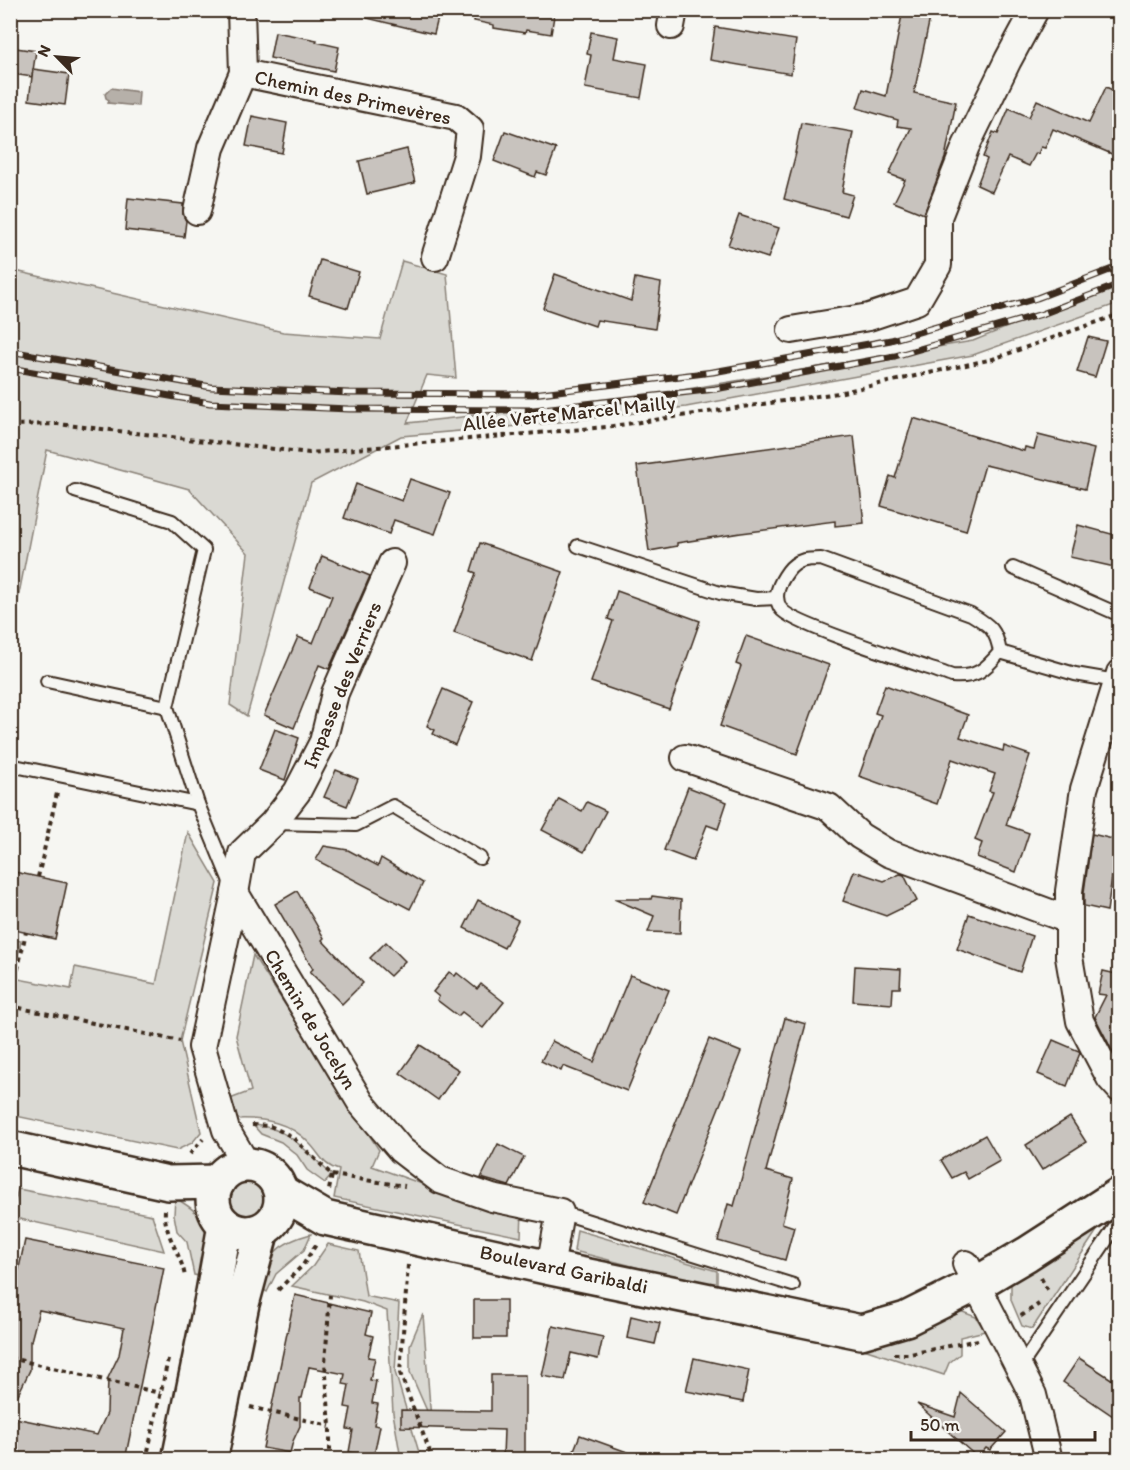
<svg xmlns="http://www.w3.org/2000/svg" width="1130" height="1470" font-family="Itim,sans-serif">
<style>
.green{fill:#dad9d3;stroke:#8a8278;stroke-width:1.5}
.water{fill:#b6b0a9;stroke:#857a71;stroke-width:1.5}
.building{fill:#c8c3be;stroke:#3b2a1e;stroke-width:1.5}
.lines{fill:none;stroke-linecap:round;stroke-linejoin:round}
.lane-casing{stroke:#3b2a1e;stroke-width:16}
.street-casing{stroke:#3b2a1e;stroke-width:30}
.secondary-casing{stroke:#3b2a1e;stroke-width:38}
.path{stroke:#3b2a1e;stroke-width:4;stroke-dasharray:4.5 4.5;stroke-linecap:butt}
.lane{stroke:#f6f6f2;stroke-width:12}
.street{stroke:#f6f6f2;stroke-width:26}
.secondary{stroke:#f6f6f2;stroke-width:33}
.rail-casing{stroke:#3b2a1e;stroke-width:7}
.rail{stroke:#f6f6f2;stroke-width:4.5;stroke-dasharray:14;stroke-linecap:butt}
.labels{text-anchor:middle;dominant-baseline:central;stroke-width:6;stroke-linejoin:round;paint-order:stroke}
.street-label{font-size:20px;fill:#3b2a1e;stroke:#f6f6f2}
</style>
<rect width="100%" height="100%" fill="#f6f6f2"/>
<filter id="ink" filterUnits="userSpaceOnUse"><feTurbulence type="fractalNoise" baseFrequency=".0167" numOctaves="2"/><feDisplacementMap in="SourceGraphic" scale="12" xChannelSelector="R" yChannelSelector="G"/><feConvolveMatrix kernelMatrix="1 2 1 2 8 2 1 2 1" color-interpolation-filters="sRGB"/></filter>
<g filter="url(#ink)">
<!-- green -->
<g class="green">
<polygon points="402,261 447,274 456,378 427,375 407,423 628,399 973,341 1119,282 1119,303 973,355 686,407 542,424 401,436 311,483 247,716 230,705 248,553 189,489 47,450 11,635 11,270 283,332 380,339"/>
<polygon points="188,832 218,883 180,1041 201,1132 192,1143 177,1150 11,1115 11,939 21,941 13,978 71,989 75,967 156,984"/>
<path d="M253,955L379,1150L372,1166L439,1190L522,1212L521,1237L334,1198L339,1170C322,1165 321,1155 309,1143C290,1122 264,1118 237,1119L230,1099L251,1091L236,1036Z"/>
<path d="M253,1125C290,1127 306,1152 332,1175L325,1183L307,1170L297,1155L281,1142L261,1134Z"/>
<circle cx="248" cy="1199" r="21"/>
<polygon points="18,1189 152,1215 164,1251 11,1217"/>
<path d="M175,1198C215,1220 213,1236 211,1278L194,1275L187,1242L177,1231L174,1215Z"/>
<polygon points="1102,1223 1032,1329 1022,1326 1011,1300 1011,1284 1021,1270"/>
<polygon points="577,1230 717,1271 717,1288 574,1251"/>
<path d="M311,1234L304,1250L276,1274L267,1292L258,1286C269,1254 277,1243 311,1234Z"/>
<polygon points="328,1244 359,1251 366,1296 399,1303 395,1372 421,1459 401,1459 393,1413 387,1311 363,1302 292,1286 313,1266"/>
<polygon points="955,1309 976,1317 985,1331 960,1337 960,1354 949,1363 944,1375 839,1341"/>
<polygon points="423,1314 431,1420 410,1372 410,1345"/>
</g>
<!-- water -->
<polygon class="water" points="111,88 139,92 138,106 108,103 109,100 106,98 105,94"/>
<!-- building -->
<g class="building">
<polygon points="368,10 440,10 434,34 367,18"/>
<polygon points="475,10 555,10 551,34 526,30 525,33 494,28 494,25 474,21"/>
<polygon points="902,15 930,18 914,93 956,102 945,158 924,214 894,202 905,180 889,174 911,128 897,126 898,120 857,108 863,89 886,96"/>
<polygon points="715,27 796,40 791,74 710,60"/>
<polygon points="275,32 317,40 316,42 339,47 334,71 270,58"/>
<polygon points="591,32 618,37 614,58 647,64 641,98 585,88 591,55 587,54"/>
<polygon points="16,48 36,51 32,77 13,74"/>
<polygon points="33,69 69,74 65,105 29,100"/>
<polygon points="1106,87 1119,93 1119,157 1053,129 1045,148 1041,147 1038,154 1036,153 1029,166 1008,157 992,192 977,185 987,159 983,157 993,132 998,134 1009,108 1029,117 1037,100 1089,123"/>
<polygon points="252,116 287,123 282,153 246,146"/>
<polygon points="801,123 853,132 842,192 853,195 846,216 784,199 796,153 795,153"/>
<polygon points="505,131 556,149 546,175 537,172 535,177 494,161"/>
<polygon points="407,149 415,183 367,194 359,161"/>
<polygon points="128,198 183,204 183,215 186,221 184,237 125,230"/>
<polygon points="739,215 779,228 768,258 728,245"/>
<polygon points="320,260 359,272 348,308 309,296"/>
<polygon points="555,274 631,301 635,278 661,283 655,329 597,320 595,326 543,308"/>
<polygon points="1088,337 1106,341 1095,377 1077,372"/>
<polygon points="913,418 1024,451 1025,447 1034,449 1038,435 1094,449 1085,489 985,465 966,531 881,506 890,476 895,478"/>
<polygon points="854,436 864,523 835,526 835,521 741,533 677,543 677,546 649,551 637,466"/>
<polygon points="410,479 450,493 435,534 394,520 389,534 344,518 356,484 402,501"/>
<polygon points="1078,525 1119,536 1119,568 1070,557"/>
<polygon points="480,543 563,572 532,661 454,633 476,573 471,571"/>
<polygon points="322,556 370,576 329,669 319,665 294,728 264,715 298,637 313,643 332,596 310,587"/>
<polygon points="617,591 700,621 669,709 591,682 613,621 608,619"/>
<polygon points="746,636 829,665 797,754 720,726 741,666 736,664"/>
<polygon points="885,685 968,715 960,737 1003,751 1004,746 1030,755 1006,825 1029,833 1016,872 977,857 982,843 975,840 993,792 989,791 995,774 952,759 937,804 859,776 881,715 875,713"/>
<polygon points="443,689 473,702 455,745 433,734 435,730 427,726"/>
<polygon points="275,729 299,738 285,780 259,770"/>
<polygon points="336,770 358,779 347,806 324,797"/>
<polygon points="688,787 727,802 718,829 707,825 693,861 664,850"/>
<polygon points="559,799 582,811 587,802 606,811 584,852 542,830"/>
<polygon points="1092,834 1117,840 1113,857 1115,857 1107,911 1084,906 1084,892"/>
<polygon points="324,846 348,850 378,866 381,858 423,883 410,909 316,860"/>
<polygon points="10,871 67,883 55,939 10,929"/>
<polygon points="854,871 884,881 900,874 904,875 917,901 886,916 843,901"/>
<polygon points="297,891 324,938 322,940 363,983 342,1004 310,972 313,969 275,904"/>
<polygon points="652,896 681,900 680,933 648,932 654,916 614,899 651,899"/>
<polygon points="478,900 518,920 504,948 464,928"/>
<polygon points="969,914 1032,936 1020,972 957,949"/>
<polygon points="386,942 405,961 390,976 370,958"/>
<polygon points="855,966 901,969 900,988 893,988 892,1004 853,1001"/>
<polygon points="1119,967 1119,1055 1113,1052 1095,1017 1106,995 1098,994 1103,971 1116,974"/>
<polygon points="449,972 455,976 457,973 477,989 481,984 504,1002 483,1028 462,1012 458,1016 437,1000 439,997 433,992"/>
<polygon points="630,975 669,990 627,1091 563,1066 561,1071 541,1061 552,1041 594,1062"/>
<polygon points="785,1018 806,1024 766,1171 793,1179 782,1223 794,1227 785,1260 718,1241 728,1204 734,1206"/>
<polygon points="709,1039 741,1052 676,1215 644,1202"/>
<polygon points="1053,1040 1079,1051 1080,1053 1067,1086 1038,1074"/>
<polygon points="420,1045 459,1070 438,1100 400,1073"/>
<polygon points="1070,1117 1086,1142 1042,1170 1026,1145"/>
<polygon points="985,1135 1000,1161 968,1179 964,1172 952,1178 941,1160"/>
<polygon points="498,1144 524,1157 509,1186 481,1178"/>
<polygon points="25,1240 164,1268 125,1460 10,1460 10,1417 97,1435 107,1413 108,1378 119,1355 124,1328 39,1310 31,1341 30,1341 30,1370 10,1411 10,1310"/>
<polygon points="295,1295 371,1313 366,1334 373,1336 368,1357 375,1358 370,1380 376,1381 372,1403 378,1404 374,1425 380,1426 373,1460 353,1460 355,1453 349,1452 353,1430 347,1429 351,1408 345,1407 349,1385 343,1384 345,1374 309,1367 302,1398 300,1398 300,1426 293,1441 290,1453 263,1448"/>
<rect x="474" y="1300" width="32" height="38"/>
<polygon points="631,1316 660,1323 655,1344 627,1338"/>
<polygon points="553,1326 603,1337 598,1359 571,1353 565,1380 542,1376"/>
<polygon points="694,1358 749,1370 743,1402 686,1391"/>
<polygon points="1079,1358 1119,1384 1119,1420 1063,1382"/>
<polygon points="491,1375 525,1375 525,1456 503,1456 504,1430 401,1427 401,1410 491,1411"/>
<polygon points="961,1393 1006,1432 990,1450 986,1448 978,1458 917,1404 955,1417"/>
<polygon points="580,1435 641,1457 640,1460 570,1460"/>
</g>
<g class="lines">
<!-- lane casing -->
<g class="lane-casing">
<g id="lane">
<polyline points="75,491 172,521 204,550 167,707 198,804"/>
<polyline points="578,546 720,593 756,599 777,598"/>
<polyline points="1013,568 1120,615"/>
<path d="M1000,652C985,670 976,678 952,676C924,666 792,625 781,609C772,596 780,582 788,571C797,559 807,559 821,559L971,614C991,626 996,630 1000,652L1075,674L1116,681"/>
<polyline points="47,681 167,707"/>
<polyline points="10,765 198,804 231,884"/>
<polyline points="274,823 356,825 393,806 480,858"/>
<polyline points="560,1212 793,1285"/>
<polyline points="1019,1369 1116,1226"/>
</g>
</g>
<!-- street casing -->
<g class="street-casing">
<g id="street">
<polyline points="241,10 243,73 456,117 470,129 467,156 435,257"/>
<polyline points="671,26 674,10"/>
<polyline points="197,211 211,148 243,73"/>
<polyline points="791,330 869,317 917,301 938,265 938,217 966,146 1008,60 1035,10"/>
<polyline points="1120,673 1084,789 1069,891 1069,957 1080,1021 1110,1078 1120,1089"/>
<polyline points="685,758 829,807 860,836 888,853 1069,920"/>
<polyline points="235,893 242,853 273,823 297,792 323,742 335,693 392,563"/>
<polyline points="247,1165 226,1130 202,1047 235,893 361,1103 401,1150 440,1180 492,1198 560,1212 550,1268"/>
<polyline points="966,1264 1033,1395 1049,1460"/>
</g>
</g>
<!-- secondary casing -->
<g class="secondary-casing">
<g id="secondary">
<polyline points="10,1148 168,1183 218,1182"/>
<circle cx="247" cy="1199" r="34"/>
<polyline points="281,1192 325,1218 550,1268 861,1332 906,1319 976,1284 1027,1254 1120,1194"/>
<polyline points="179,1460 212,1298 225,1225"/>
<polyline points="210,1460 242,1304 262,1230"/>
</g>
</g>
<!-- path -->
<g class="path">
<polyline points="10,425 58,424 309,453 606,427 838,393 993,359 1120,314"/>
<polyline points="38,877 57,793"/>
<polyline points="10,1005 26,932"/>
<polyline points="10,1006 180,1041"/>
<polyline points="252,1125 270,1126 291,1136 332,1175 329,1190"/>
<polyline points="190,1154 203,1139"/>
<polyline points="332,1175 405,1186"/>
<path d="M165,1210C163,1234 182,1255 185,1277"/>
<polyline points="408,1265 400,1373 433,1460"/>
<polyline points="1041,1278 1049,1293"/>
<polyline points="278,1290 303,1265 317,1243"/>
<polyline points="1021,1316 1039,1304"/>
<polyline points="894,1354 910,1354 978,1340"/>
<polyline points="10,1358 160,1393"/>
<polyline points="250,1407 330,1426"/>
<polyline points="146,1460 169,1355"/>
<polyline points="330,1460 330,1426 325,1363 330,1295"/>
</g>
<!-- lane -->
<use href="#lane" class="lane"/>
<!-- street -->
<use href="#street" class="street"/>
<!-- secondary -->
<use href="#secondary" class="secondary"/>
<!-- rail casing -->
<g class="rail-casing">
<g id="rail">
<polyline points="10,351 211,387 350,393 533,394 713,372 891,340 1037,298 1120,266"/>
<polyline points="10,368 210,403 349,409 534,410 715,389 895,356 1042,314 1120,284"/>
</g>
</g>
<!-- rail -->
<use href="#rail" class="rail"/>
</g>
</g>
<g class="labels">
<!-- street labels -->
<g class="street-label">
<text transform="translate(353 97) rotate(12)">Chemin des Primevères</text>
<text transform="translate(569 413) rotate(-6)">Allée Verte Marcel Mailly</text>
<text transform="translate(342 685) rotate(-68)">Impasse des Verriers</text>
<text transform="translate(311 1019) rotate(59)">Chemin de Jocelyn</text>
<text transform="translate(564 1269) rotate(12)">Boulevard Garibaldi</text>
</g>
</g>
<!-- margin -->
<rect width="1130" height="1470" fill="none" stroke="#f6f6f2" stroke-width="36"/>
<rect x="18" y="18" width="1094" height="1434" fill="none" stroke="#3b2a1e" stroke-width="2" filter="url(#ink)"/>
<!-- north arrow -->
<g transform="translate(57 57) rotate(295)" stroke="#f6f6f2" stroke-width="4.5" paint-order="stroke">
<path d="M0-4.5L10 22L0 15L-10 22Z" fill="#3b2a1e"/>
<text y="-9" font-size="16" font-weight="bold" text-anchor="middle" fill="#3b2a1e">N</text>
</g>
<!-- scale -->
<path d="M911 1431v9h184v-9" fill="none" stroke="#3b2a1e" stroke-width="3"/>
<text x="920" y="1431" font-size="18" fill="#3b2a1e" stroke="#f6f6f2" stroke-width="4.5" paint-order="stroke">50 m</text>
</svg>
